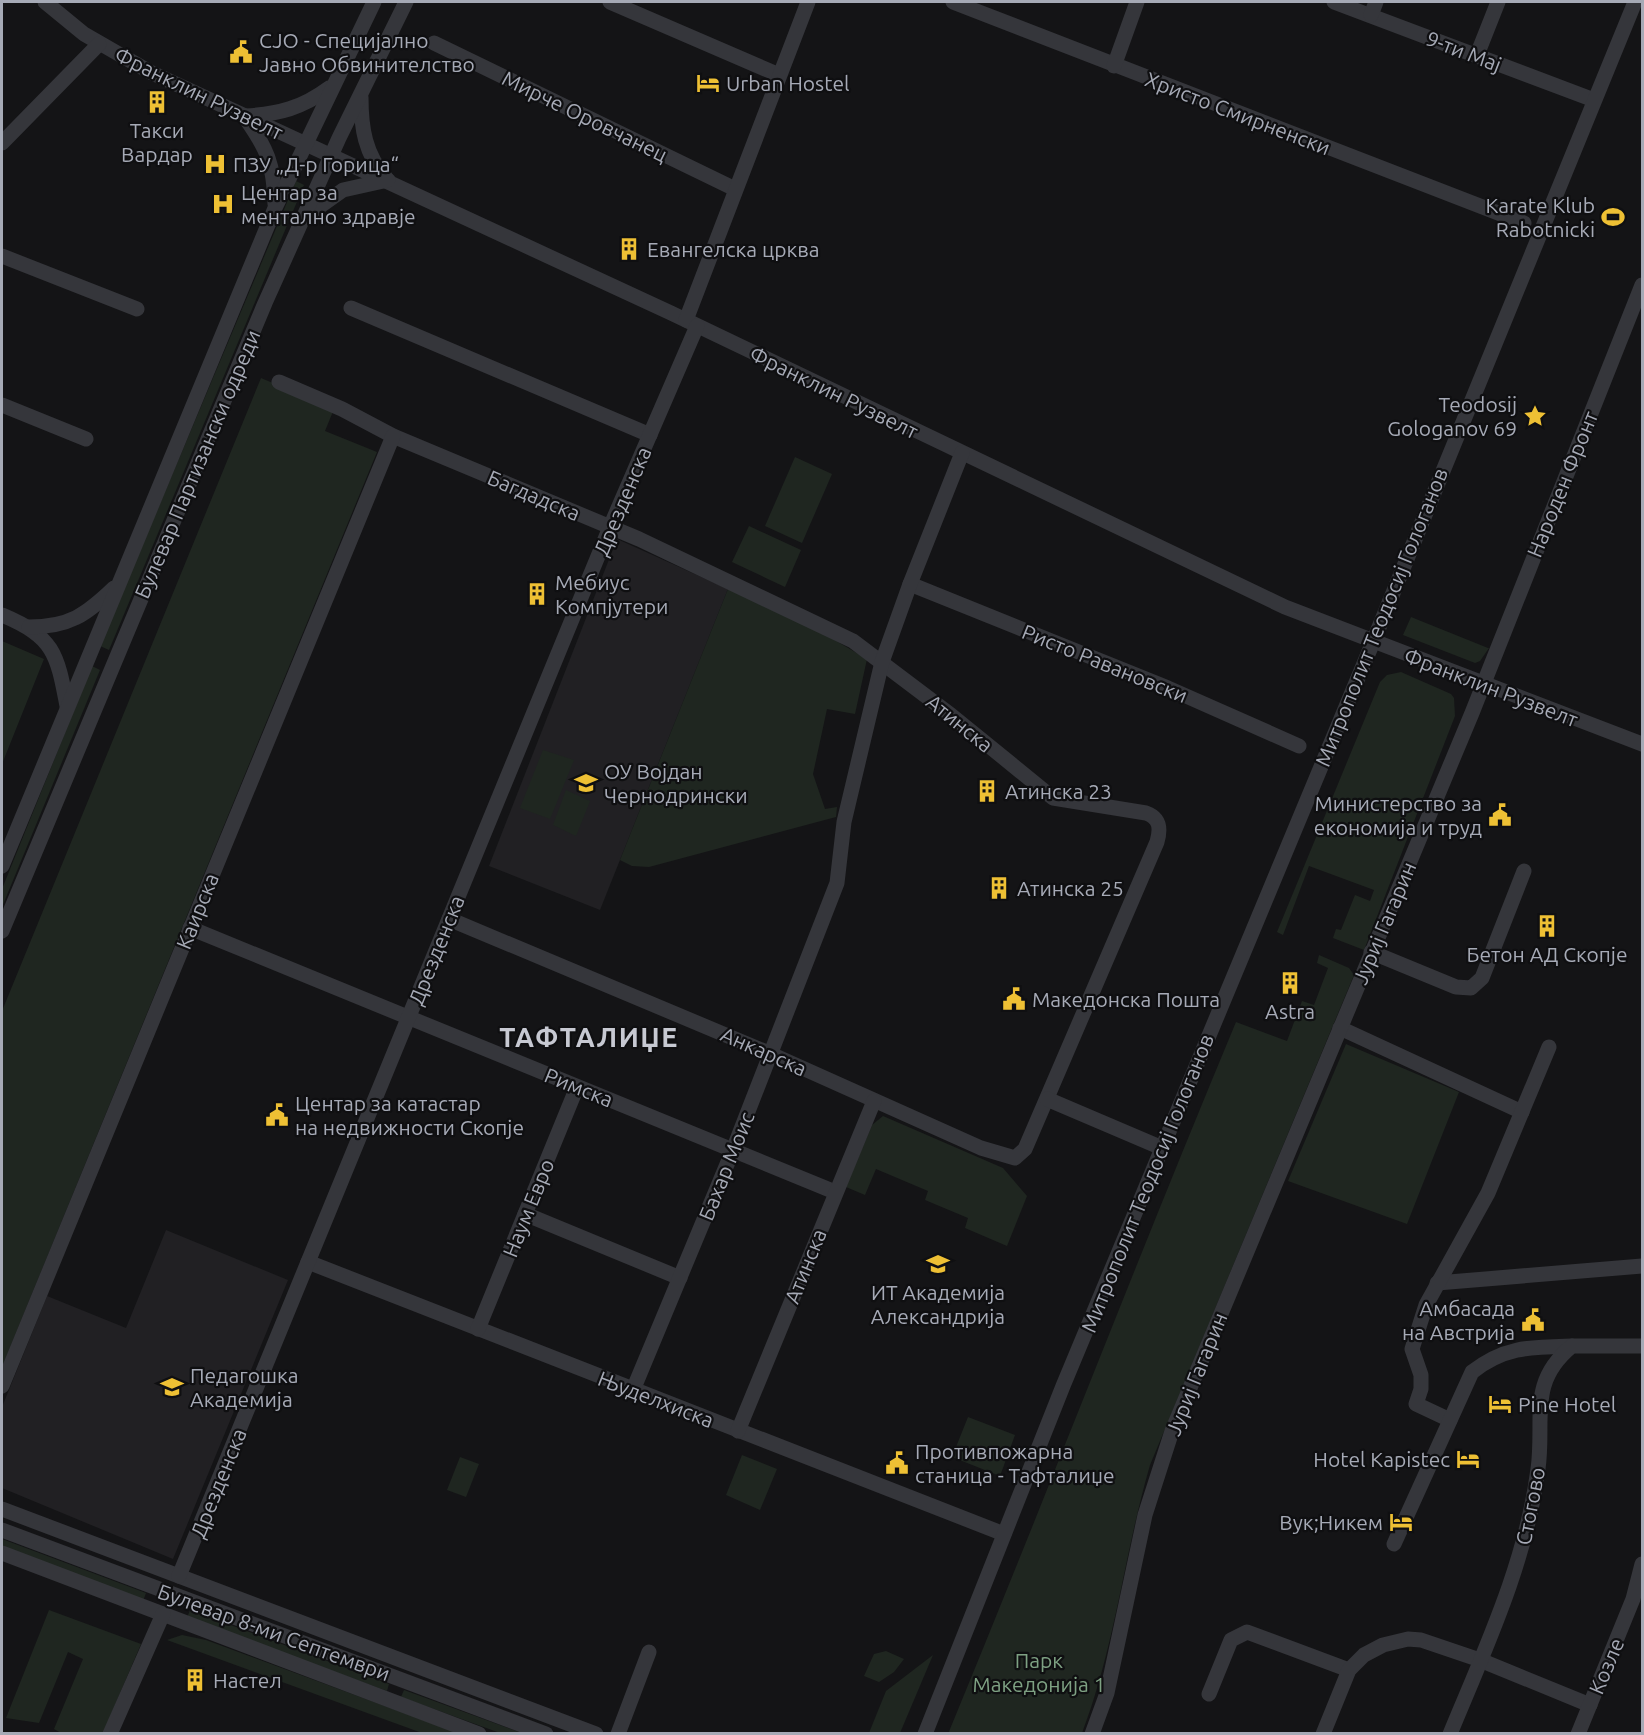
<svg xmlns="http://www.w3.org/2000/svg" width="1644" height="1735" font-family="Ubuntu,sans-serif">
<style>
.built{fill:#212023}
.green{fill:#1f2620}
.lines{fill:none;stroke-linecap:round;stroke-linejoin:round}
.minor{stroke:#35363b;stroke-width:15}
.labels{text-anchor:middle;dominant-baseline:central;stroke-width:4.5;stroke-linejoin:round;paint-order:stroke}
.poi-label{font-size:21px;fill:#a6aab6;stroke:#0f0f11;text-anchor:start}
.street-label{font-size:21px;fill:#a6aab6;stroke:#0f0f11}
.park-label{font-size:21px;fill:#7ea183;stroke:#0f0f11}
.district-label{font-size:27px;font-weight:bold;letter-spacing:1.5px;fill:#c7c9d2;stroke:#0f0f11}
</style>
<rect width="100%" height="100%" fill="#141416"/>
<!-- built -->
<g class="built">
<polygon points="617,539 728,589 600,910 489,866"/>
<polygon points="166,1230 288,1280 173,1559 2,1488 2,1407 47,1296 126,1328"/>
</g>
<!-- green -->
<g class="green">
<polygon points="296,181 304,185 109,650 100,646"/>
<polygon points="261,378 334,409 325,431 377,452 2,1367 2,1011"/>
<polygon points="795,457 832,474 802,543 765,526"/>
<polygon points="749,526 801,550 785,587 732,562"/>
<polygon points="728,589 807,624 867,659 855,714 827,709 813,774 825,809 837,807 836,817 649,867 632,866 620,860"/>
<polygon points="1411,617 1488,648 1489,648 1480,661 1475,663 1403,635"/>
<polygon points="2,641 44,659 2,764"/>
<polygon points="92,666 100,670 2,907 2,889"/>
<polygon points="1401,672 1451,694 1454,698 1455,716 1364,950 1333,938 1336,929 1341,930 1355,895 1370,901 1374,890 1309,866 1283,935 1277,932 1380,682 1387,675"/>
<polygon points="543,750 574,760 550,819 520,808"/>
<polygon points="566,790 590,801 576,836 553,825"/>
<path d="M1319,955L1349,968L1354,975L1150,1465C1124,1554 1115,1647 1082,1733L948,1734C1046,1497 1137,1259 1236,1022L1287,1041L1302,1001L1314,1005L1328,968L1317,963Z"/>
<polygon points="1346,1044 1459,1092 1407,1224 1288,1181"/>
<polygon points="883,1116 1003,1168 1027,1196 1007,1246 965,1228 968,1218 925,1200 928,1191 876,1169 865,1195 846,1187 872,1125"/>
<polygon points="968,1417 1015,1435 1000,1476 952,1457"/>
<polygon points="742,1455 777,1469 760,1510 726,1495"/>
<polygon points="460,1457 479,1464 466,1497 447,1490"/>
<polygon points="2,1539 146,1593 143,1601 2,1547"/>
<polygon points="49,1610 141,1644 103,1733 61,1733 54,1729 83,1659 68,1652 39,1723 6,1718"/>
<polygon points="190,1610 389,1684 387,1691 187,1618"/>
<polygon points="182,1635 206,1640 458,1733 422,1733 167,1640"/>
<polygon points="886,1651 904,1659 894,1672 879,1682 864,1676 874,1654"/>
<polygon points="933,1655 900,1733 869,1733 886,1691"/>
<polygon points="404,1690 522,1733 500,1733 401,1697"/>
</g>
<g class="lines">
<!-- minor -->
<g class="minor">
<polyline points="45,2 84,34 150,72 671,313 1285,607 1642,744"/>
<polyline points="610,2 779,75"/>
<polyline points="953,2 1524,223"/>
<polyline points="1334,2 1594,100"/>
<polyline points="1371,15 1376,2"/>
<polyline points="434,43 735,189"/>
<polyline points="1477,55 1498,2"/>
<polyline points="1114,66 1137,2"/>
<path d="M361,97C361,128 365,154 386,178"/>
<path d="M244,116C267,148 274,164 275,204"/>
<path d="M246,116C279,114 302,108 329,88"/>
<polyline points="2,143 99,44"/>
<polyline points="305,217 343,190 388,180"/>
<polyline points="2,256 137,309"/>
<polyline points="351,308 650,435"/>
<polyline points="686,320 808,2"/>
<path d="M279,382L342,409L393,436L639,539L853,641L951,715L1053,798L1146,813C1160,818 1161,828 1157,842L1025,1149L1015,1158L981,1148L771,1054L449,919"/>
<polyline points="2,405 86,439"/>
<polyline points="910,584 1168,688 1299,746"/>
<path d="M2,615C54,637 57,653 67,706"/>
<path d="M29,627C69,627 86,615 114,588"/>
<polyline points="2,866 275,208 374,2"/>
<polyline points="190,928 835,1192"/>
<polyline points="2,931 265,303 339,138 406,2"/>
<polyline points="1371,952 1456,987 1471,988 1482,978 1524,871"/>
<polyline points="1340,1028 1522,1112"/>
<polyline points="1047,1099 1162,1148"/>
<polyline points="525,1214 680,1278"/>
<polyline points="308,1262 1004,1534"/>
<polyline points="1437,1283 1642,1266"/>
<polyline points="478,1329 577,1087"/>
<polyline points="2,1386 393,436"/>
<polyline points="633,1390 733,1150 837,883 844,822 882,662 910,584 962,453"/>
<polyline points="1450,1420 1416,1404 1421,1389 1421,1375 1412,1349 1426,1305 1488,1193 1549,1047"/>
<polyline points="738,1431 874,1101"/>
<polyline points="2,1509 596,1734"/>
<polyline points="2,1530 546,1734"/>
<path d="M1394,1544L1472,1372C1505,1346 1532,1347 1572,1346"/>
<polyline points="2,1553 479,1734"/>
<polyline points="179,1576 610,527 697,326"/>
<polyline points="1209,1694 1231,1640 1247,1632 1349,1670"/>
<polyline points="110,1734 163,1614"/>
<polyline points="618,1734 649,1652"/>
<polyline points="925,1734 1063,1386 1373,642 1635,2"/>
<polyline points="1092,1734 1107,1693 1145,1515 1172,1431 1472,713 1642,285"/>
<polyline points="1323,1734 1349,1670 1364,1655 1383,1645 1408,1639 1421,1640 1480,1660 1590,1705"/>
<path d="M1450,1734C1486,1647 1526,1562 1538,1469C1545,1419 1527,1383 1572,1346H1642"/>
<polyline points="1578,1734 1633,1599 1642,1564"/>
</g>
</g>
<!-- icons -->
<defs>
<g id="civic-bare" transform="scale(1.8)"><path d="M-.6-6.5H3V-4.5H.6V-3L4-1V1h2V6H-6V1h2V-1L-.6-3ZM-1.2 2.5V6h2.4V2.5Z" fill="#eec034" stroke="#0f0f11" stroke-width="2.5" paint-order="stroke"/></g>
<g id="hotel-bare" transform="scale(1.8)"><path d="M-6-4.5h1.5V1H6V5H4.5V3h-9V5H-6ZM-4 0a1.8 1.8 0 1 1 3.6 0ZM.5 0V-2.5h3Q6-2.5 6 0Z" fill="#eec034" stroke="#0f0f11" stroke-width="2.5" paint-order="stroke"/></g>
<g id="building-bare" transform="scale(1.8)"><path d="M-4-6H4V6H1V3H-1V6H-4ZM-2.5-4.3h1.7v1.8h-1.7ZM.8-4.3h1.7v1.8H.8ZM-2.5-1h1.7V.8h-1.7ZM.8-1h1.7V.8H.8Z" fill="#eec034" stroke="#0f0f11" stroke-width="2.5" paint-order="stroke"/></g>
<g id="hospital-bare" transform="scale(1.8)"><path d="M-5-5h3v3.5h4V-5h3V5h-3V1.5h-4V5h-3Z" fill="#eec034" stroke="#0f0f11" stroke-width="2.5" paint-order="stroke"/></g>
<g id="stadium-bare" transform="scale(1.8)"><path d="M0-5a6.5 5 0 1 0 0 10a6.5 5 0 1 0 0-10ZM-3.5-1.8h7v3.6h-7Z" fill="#eec034" stroke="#0f0f11" stroke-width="2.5" paint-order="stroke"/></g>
<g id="sight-bare" transform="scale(1.8)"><path d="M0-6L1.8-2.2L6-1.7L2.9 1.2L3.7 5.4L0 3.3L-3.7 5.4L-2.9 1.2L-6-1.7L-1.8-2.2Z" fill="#eec034" stroke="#0f0f11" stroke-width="2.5" paint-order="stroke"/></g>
<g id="school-bare" transform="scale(1.8)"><path d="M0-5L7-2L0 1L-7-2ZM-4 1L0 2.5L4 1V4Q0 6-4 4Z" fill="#eec034" stroke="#0f0f11" stroke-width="2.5" paint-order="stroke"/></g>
<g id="university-bare" transform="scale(1.8)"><path d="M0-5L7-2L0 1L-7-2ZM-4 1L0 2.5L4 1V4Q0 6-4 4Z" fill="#eec034" stroke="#0f0f11" stroke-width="2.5" paint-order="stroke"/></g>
</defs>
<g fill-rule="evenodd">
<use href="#civic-bare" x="241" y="52"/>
<use href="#hotel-bare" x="708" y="83"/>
<use href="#building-bare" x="157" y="102"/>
<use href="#hospital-bare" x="215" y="164"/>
<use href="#hospital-bare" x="223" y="204"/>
<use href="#stadium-bare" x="1613" y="217"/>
<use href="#building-bare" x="629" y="249"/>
<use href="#sight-bare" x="1535" y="416"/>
<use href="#building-bare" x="537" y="594"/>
<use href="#school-bare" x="586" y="783"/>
<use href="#building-bare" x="987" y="791"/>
<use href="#civic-bare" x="1500" y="815"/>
<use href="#building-bare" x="999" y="888"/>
<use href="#building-bare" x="1547" y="926"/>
<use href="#building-bare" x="1290" y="983"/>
<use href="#civic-bare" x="1014" y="999"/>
<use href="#civic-bare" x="277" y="1115"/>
<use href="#school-bare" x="938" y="1264"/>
<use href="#civic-bare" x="1533" y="1320"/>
<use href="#university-bare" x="172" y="1387"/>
<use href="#hotel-bare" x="1500" y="1404"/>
<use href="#hotel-bare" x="1468" y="1459"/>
<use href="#civic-bare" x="897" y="1463"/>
<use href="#hotel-bare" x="1401" y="1522"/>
<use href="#building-bare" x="195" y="1680"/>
</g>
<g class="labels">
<!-- poi labels -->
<g class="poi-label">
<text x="259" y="40">СЈО - Специјално<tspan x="259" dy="24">Јавно Обвинителство</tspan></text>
<text x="726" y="83">Urban Hostel</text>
<text x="157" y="130" text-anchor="middle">Такси<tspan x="157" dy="24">Вардар</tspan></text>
<text x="233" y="164">ПЗУ „Д-р Горица“</text>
<text x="241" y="192">Центар за<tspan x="241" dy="24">ментално здравје</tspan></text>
<text x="1595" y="205" text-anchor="end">Karate Klub<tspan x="1595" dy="24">Rabotnicki</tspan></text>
<text x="647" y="249">Евангелска црква</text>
<text x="1517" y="404" text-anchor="end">Teodosij<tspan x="1517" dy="24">Gologanov 69</tspan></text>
<text x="555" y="582">Мебиус<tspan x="555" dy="24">Компјутери</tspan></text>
<text x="604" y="771">ОУ Војдан<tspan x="604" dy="24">Чернодрински</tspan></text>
<text x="1005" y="791">Атинска 23</text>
<text x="1482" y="803" text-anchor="end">Министерство за<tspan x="1482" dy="24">економија и труд</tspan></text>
<text x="1017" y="888">Атинска 25</text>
<text x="1547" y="954" text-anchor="middle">Бетон АД Скопје</text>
<text x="1032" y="999">Македонска Пошта</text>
<text x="1290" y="1011" text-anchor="middle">Astra</text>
<text x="295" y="1103">Центар за катастар<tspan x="295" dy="24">на недвижности Скопје</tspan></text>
<text x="938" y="1292" text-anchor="middle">ИТ Академија<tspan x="938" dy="24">Александрија</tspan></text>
<text x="1515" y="1308" text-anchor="end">Амбасада<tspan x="1515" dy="24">на Австрија</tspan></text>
<text x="190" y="1375">Педагошка<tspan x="190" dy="24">Академија</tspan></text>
<text x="1518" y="1404">Pine Hotel</text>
<text x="915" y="1451">Противпожарна<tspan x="915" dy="24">станица - Тафталиџе</tspan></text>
<text x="1450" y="1459" text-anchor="end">Hotel Kapistec</text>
<text x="1383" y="1522" text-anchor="end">Вук;Никем</text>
<text x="213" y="1680">Настел</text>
</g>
<!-- street labels -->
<g class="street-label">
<text transform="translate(1464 51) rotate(21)">9-ти Мај</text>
<text transform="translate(199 93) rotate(26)">Франклин Рузвелт</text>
<text transform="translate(1238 113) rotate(21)">Христо Смирненски</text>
<text transform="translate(585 116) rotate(26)">Мирче Оровчанец</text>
<text transform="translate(834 392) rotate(26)">Франклин Рузвелт</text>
<text transform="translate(197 464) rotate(-67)">Булевар Партизански одреди</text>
<text transform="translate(1562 484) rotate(-68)">Народен Фронт</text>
<text transform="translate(534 495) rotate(23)">Багдадска</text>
<text transform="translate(622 501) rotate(-67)">Дрезденска</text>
<text transform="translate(1381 617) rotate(-68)">Митрополит Теодосиј Гологанов</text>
<text transform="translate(1105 663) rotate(22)">Ристо Равановски</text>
<text transform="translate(1491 687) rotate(21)">Франклин Рузвелт</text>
<text transform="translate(960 723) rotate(39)">Атинска</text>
<text transform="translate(197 911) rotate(-68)">Каирска</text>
<text transform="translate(1384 923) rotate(-67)">Јуриј Гагарин</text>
<text transform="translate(436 950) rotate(-68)">Дрезденска</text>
<text transform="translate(764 1051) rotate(24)">Анкарска</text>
<text transform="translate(579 1087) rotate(22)">Римска</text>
<text transform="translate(726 1166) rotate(-68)">Бахар Моис</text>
<text transform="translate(1147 1183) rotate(-68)">Митрополит Теодосиј Гологанов</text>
<text transform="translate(528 1208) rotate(-68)">Наум Евро</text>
<text transform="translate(805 1266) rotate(-68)">Атинска</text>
<text transform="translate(1196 1374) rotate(-68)">Јуриј Гагарин</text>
<text transform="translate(656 1399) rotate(21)">Њуделхиска</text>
<text transform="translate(218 1483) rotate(-68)">Дрезденска</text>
<text transform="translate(1530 1506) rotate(-79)">Стогово</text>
<text transform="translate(274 1632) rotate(20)">Булевар 8-ми Септември</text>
<text transform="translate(1606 1666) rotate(-67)">Козле</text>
</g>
<!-- park labels -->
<g class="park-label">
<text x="1039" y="1660">Парк<tspan x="1039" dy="24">Македонија 1</tspan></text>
</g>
<!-- district labels -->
<g class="district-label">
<text x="589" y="1037">ТАФТАЛИЏЕ</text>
</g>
</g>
<!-- border -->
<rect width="1644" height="1735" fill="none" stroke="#a6aab6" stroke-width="6"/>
</svg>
